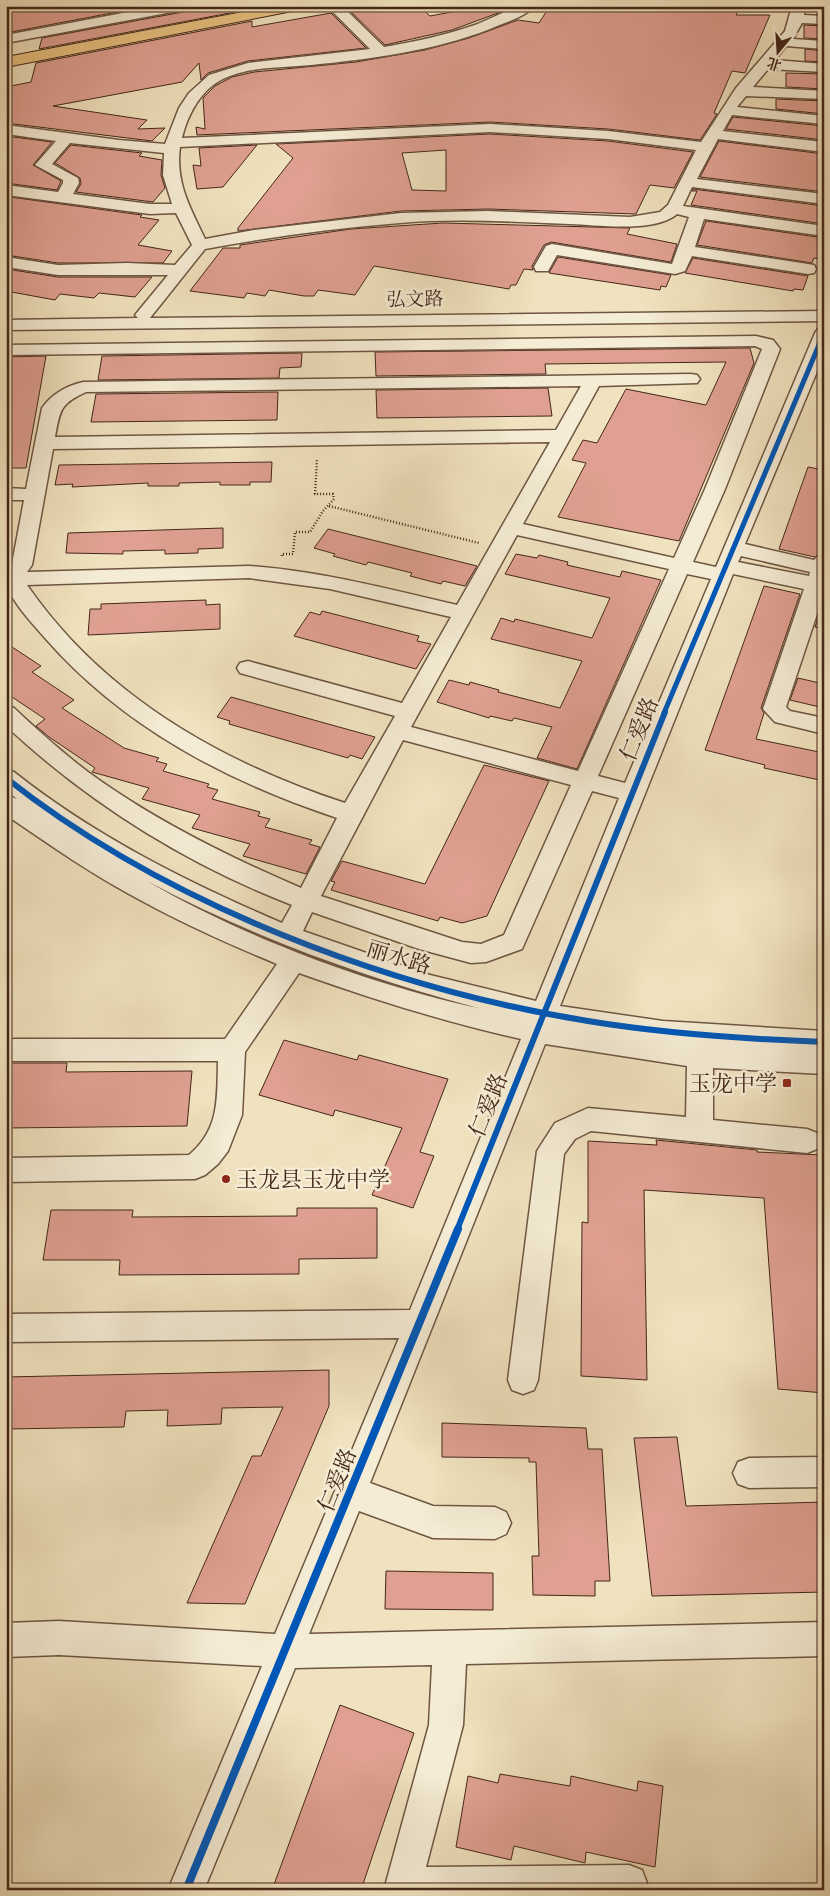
<svg xmlns="http://www.w3.org/2000/svg" width="830" height="1896" font-family="'EB Garamond','Noto Serif SC',serif">
<style>
.building{fill:#dfa091;stroke:#442718;fill-rule:evenodd}
.lines{fill:none;stroke-linecap:round;stroke-linejoin:round}
.minor-casing{stroke:#6f5642;stroke-width:3}
.major-casing{stroke:#442718;stroke-width:2}
.path{stroke:#442718;stroke-width:2.5;stroke-dasharray:1 2;stroke-linecap:butt}
.minor{fill:#f5ecd5;fill-rule:evenodd}
.major{fill:#e8c17f;fill-rule:evenodd}
.cycleway-far2-casing{stroke:#f5ecd5;stroke-width:8}
.cycleway-far1-casing{stroke:#f5ecd5;stroke-width:9}
.cycleway-casing{stroke:#f5ecd5;stroke-width:11}
.cycleway-far2{stroke:#0057b8;stroke-width:5}
.cycleway-far1{stroke:#0057b8;stroke-width:6}
.cycleway{stroke:#0057b8;stroke-width:8}
.poi-dot{fill:#8f2418;stroke:#f5ecd5;stroke-width:2}
.labels{text-anchor:middle;dominant-baseline:central;stroke-width:5;stroke-linejoin:round;paint-order:stroke}
.far-street-label{font-size:19px;fill:#442718;stroke:#f5ecd5}
.street-label{font-size:22px;fill:#442718;stroke:#f5ecd5}
.poi-label{font-size:22px;fill:#442718;stroke:#f5ecd5;text-anchor:end}
</style>
<rect width="100%" height="100%" fill="#f0e2be"/>
<filter id="stains"><feTurbulence type="fractalNoise" baseFrequency=".004" numOctaves="4"/><feColorMatrix values="0 0 0 0 .2 0 0 0 0 .09 0 0 0 0 .02 0 0 0 .5 -.17"/></filter>
<radialGradient id="worn" r=".72"><stop offset=".6" stop-color="#630" stop-opacity="0"/><stop offset="1" stop-color="#630" stop-opacity=".3"/></radialGradient>
<!-- building -->
<g class="building">
<polygon points="6,6 149,6 6,33"/>
<polygon points="192,6 250,6 251,9 39,49 42,38 183,12"/>
<polygon points="364,6 419,6 430,16 484,6 502,6 506,10 452,30 385,45 348,9"/>
<polygon points="550,6 705,6 738,11 736,15 770,15 745,73 732,71 714,113 717,114 700,140 608,129 490,122 197,135 196,127 205,129 203,98 215,86 232,77 254,72 356,62 425,50 469,38 518,20 539,23"/>
<polygon points="331,13 366,48 248,61 208,73 201,80 199,63 182,82 53,106 147,120 138,129 165,128 152,141 6,123 6,87 31,82 36,63 252,21 252,27"/>
<polygon points="804,25 824,26 824,39 804,38"/>
<polygon points="805,49 824,51 824,62 805,61"/>
<polygon points="786,73 824,74 824,89 786,87"/>
<polygon points="776,99 824,101 824,114 776,109"/>
<polygon points="733,117 824,126 824,140 726,129"/>
<path d="M490,134L608,141L693,152L674,188L650,185L636,214L488,209L401,211L238,231V228L293,158L276,144ZM446,150V191L412,190L402,153Z"/>
<polygon points="6,136 52,142 33,165 61,181 57,190 6,183"/>
<polygon points="719,141 824,154 824,192 700,177"/>
<polygon points="71,145 142,153 139,156 162,160 161,175 165,188 153,202 76,192 81,184 80,178 55,163"/>
<polygon points="257,145 223,187 197,189 193,165 201,166 199,148"/>
<polygon points="693,189 824,206 824,224 691,205 697,191 692,191"/>
<polygon points="10,197 142,215 140,217 159,220 138,245 172,251 163,263 58,263 6,255 6,201"/>
<polygon points="706,221 824,238 824,247 820,259 814,258 812,263 697,245"/>
<polygon points="443,223 630,228 627,234 677,244 671,262 551,242 544,245 532,266 533,270 524,269 516,285 511,285 509,289 374,266 355,295 318,290 314,296 304,296 269,290 265,296 247,293 244,298 190,291 223,248 240,248 240,245 351,229"/>
<polygon points="558,257 671,275 666,287 661,286 660,290 549,273"/>
<polygon points="693,258 808,276 803,290 794,289 793,291 685,273"/>
<polygon points="6,269 58,277 152,277 135,297 99,293 94,298 60,294 55,300 6,291"/>
<polygon points="750,348 754,363 679,541 558,517 586,463 572,460 583,440 597,443 626,389 706,405 726,362 545,364 546,374 376,376 375,352"/>
<polygon points="302,353 301,367 280,368 279,378 98,380 102,356"/>
<polygon points="46,356 26,468 6,468 6,357"/>
<polygon points="548,388 552,416 377,418 376,390"/>
<polygon points="278,392 277,420 91,422 96,394"/>
<polygon points="272,462 271,482 250,482 250,485 220,485 220,482 179,483 179,486 148,486 148,483 72,487 73,484 55,485 59,465"/>
<polygon points="808,467 824,470 824,553 815,557 779,549"/>
<polygon points="223,528 223,548 198,549 198,553 165,554 165,550 123,551 123,554 66,553 68,533"/>
<polygon points="328,529 477,566 465,586 443,581 441,584 410,576 412,573 368,562 366,565 333,556 335,554 314,548"/>
<polygon points="516,554 537,558 539,555 568,562 567,565 620,577 622,571 661,580 577,769 537,758 552,727 514,718 512,721 490,716 489,718 437,702 449,680 469,685 470,682 499,690 498,692 560,708 582,661 491,639 501,618 514,622 515,619 592,638 610,598 505,574"/>
<polygon points="764,586 800,594 761,708 764,713 756,739 824,753 824,781 764,768 765,765 705,750"/>
<polygon points="206,600 206,605 220,604 220,629 88,635 90,609 101,609 101,604"/>
<polygon points="824,600 824,629 815,627"/>
<polygon points="322,611 419,636 417,641 431,644 416,669 294,636 310,612 320,615"/>
<polygon points="6,643 41,666 32,672 74,700 62,708 124,748 159,758 156,761 167,764 163,771 209,784 207,787 218,790 212,799 260,812 258,816 270,819 265,827 312,840 309,844 320,847 306,874 243,856 250,844 192,828 200,815 142,799 149,788 92,772 95,768 49,737 36,726 45,719 6,693"/>
<polygon points="798,678 824,684 824,708 790,700"/>
<polygon points="231,697 375,737 362,759 350,755 348,758 229,724 230,721 217,717"/>
<polygon points="484,765 549,781 487,916 462,923 440,917 438,921 331,890 335,882 331,881 342,861 425,884"/>
<polygon points="284,1040 357,1060 359,1055 448,1079 420,1152 434,1156 413,1208 372,1195 402,1128 335,1110 333,1116 259,1095"/>
<polygon points="6,1063 67,1063 66,1072 192,1071 187,1126 6,1128"/>
<polygon points="656,1140 757,1150 757,1152 823,1155 824,1393 778,1389 764,1198 644,1190 647,1380 581,1376 582,1222 588,1223 588,1141 657,1145"/>
<polygon points="297,1208 377,1208 377,1258 299,1259 299,1274 119,1275 120,1260 43,1260 51,1210 133,1210 132,1217 297,1216"/>
<polygon points="329,1370 329,1406 245,1604 187,1603 252,1456 261,1456 283,1407 222,1408 221,1424 167,1426 168,1410 126,1411 124,1427 6,1429 6,1377"/>
<polygon points="442,1423 586,1428 588,1449 602,1449 610,1581 595,1581 595,1596 533,1595 532,1556 539,1556 536,1462 529,1462 529,1458 442,1457"/>
<polygon points="677,1437 686,1506 824,1502 824,1592 652,1596 634,1438"/>
<polygon points="386,1571 493,1573 493,1610 385,1609"/>
<polygon points="340,1705 414,1733 361,1890 272,1890"/>
<polygon points="500,1774 570,1786 571,1776 637,1791 638,1781 663,1786 655,1867 586,1852 585,1863 514,1846 511,1860 456,1847 468,1776 498,1783"/>
</g>
<g class="lines">
<!-- minor casing -->
<g class="minor-casing">
<g id="minor">
<polygon points="160,6 190,6 183,10 6,43 6,35"/>
<path d="M327,6H342L384,47C414,42 446,35 475,25C497,17 510,6 534,6C524,18 503,23 490,29C434,51 370,59 311,65C282,68 248,66 221,80C200,91 187,116 182,138L490,124L608,131L701,142L736,88L785,31L792,6H806L804,15L824,16V24L802,23L793,39L824,41V49L786,46L775,60L824,64V72L768,69L753,87L824,91V99L746,96L737,107L824,116V124L732,115L723,131L824,142V152L718,139L697,179L824,194V204L692,187L683,206L824,226V236L704,219L695,247L808,264L814,265L816,269L814,273L808,274L692,256L685,271L675,274L557,255L548,271H536L534,267L546,246L552,244L672,264L689,217L677,214C655,233 598,225 570,224C514,222 457,218 400,223C335,228 270,237 205,249L150,318L824,311V321L6,330V320L138,318L135,315L168,275H58L6,267V257L58,265L127,263L175,265L192,245L176,213L150,214L6,195V185L58,192L63,183V180L35,165L56,141L6,134V125L119,140L165,144L179,108L189,93L209,75L248,63L370,49ZM490,132L608,139L696,150L668,205L660,212L630,217L488,211L401,213L254,230L205,239C191,209 175,183 180,147ZM70,143L164,153L163,175L172,204H150L73,194L79,183L78,178L52,164Z"/>
<path d="M824,328V355L745,544L814,560L817,557L824,555V593L786,707L790,711L824,718V734L775,722L763,709L804,589L733,574L560,1006L663,1021L824,1031V1074L713,1068V1120L807,1129L817,1133L821,1141L817,1149L807,1153L591,1131L575,1139L564,1154L538,1380L534,1390L523,1394L512,1390L508,1380L537,1151L555,1123L588,1108L686,1117L687,1066L545,1044L370,1483L433,1506L495,1507L506,1512L511,1523L506,1534L495,1539L433,1538L359,1511L309,1634L824,1622V1656L466,1664L463,1725L426,1867L629,1865L642,1870L647,1883L644,1890H384L429,1725L432,1665L295,1668L204,1890H168L262,1666L59,1655L6,1657V1623L59,1621L275,1634L399,1338L6,1342V1314L410,1310L521,1039C445,1022 372,999 299,973L245,1052L242,1115L228,1151L218,1164L205,1175L195,1179L6,1182V1158L189,1155C220,1129 217,1098 218,1061H6V1039H225L277,964C231,945 186,925 142,901C94,876 50,845 6,815V795L17,799L6,790V770L14,772C96,837 187,882 282,923L292,905C186,864 89,803 6,726V705L14,708C42,734 70,760 102,782C164,825 231,858 301,888L337,818C226,781 123,727 45,638C33,624 13,603 7,586C4,580 6,570 6,564H12L24,500H6V488L26,489L42,408C52,394 66,386 83,382L691,374L697,375L700,379L697,383L599,386L523,524L674,558L705,489L762,349L755,346L6,355V345L756,336L773,340L780,349L725,489L693,562L716,567L815,333L818,329ZM581,386L556,430L55,437C60,410 60,404 86,392ZM550,442L457,605C388,589 320,571 249,566L27,572L32,565L53,449ZM517,535L669,569L578,771L411,727ZM741,556L810,572L809,576L738,562ZM687,574L711,579L625,783L598,776ZM249,578L330,589L451,617L402,703L248,661L240,663L237,668L240,673L395,716L345,803C220,762 103,695 27,585ZM403,740L571,785L504,935L481,944L462,942L321,896ZM592,791L619,798L536,1001L430,975L303,931L312,912L419,949L471,963L486,962L522,949ZM147,881C252,937 363,977 478,1008C369,984 243,937 147,881Z"/>
<polygon points="824,1457 824,1487 749,1488 738,1484 733,1473 738,1462 749,1458"/>
</g>
</g>
<!-- major casing -->
<g class="major-casing">
<polygon id="major" points="274,6 305,6 298,10 6,67 6,57"/>
</g>
<!-- path -->
<g class="path">
<polyline points="329,506 479,543"/>
<polyline points="282,556 282,554 293,554 295,532 310,532 323,511 334,499 333,494 315,494 317,459"/>
</g>
<!-- minor -->
<use href="#minor" class="minor"/>
<!-- major -->
<use href="#major" class="major"/>
<!-- cycleway-far2 casing -->
<g class="cycleway-far2-casing">
<polyline id="cycleway-far2" points="664,713 824,333"/>
</g>
<!-- cycleway-far1 casing -->
<g class="cycleway-far1-casing">
<g id="cycleway-far1">
<path d="M6,778C165,904 389,989 588,1021C666,1034 745,1039 824,1042"/>
<polyline points="457,1230 665,712"/>
</g>
</g>
<!-- cycleway casing -->
<g class="cycleway-casing">
<polyline id="cycleway" points="186,1890 458,1229"/>
</g>
<!-- cycleway-far2 -->
<use href="#cycleway-far2" class="cycleway-far2"/>
<!-- cycleway-far1 -->
<use href="#cycleway-far1" class="cycleway-far1"/>
<!-- cycleway -->
<use href="#cycleway" class="cycleway"/>
</g>
<!-- markers -->
<g class="poi-dot">
<rect x="782" y="1078" width="10" height="10" rx="2.5"/>
<circle cx="226" cy="1179" r="5"/>
</g>
<g class="labels">
<!-- far-street labels -->
<g class="far-street-label">
<text transform="translate(415 299) rotate(-1)">弘文路</text>
</g>
<!-- street labels -->
<g class="street-label">
<text transform="translate(639 729) rotate(-68)">仁爱路</text>
<text transform="translate(399 957) rotate(17)">丽水路</text>
<text transform="translate(488 1105) rotate(-68)">仁爱路</text>
<text transform="translate(337 1480) rotate(-68)">仁爱路</text>
</g>
<!-- poi labels -->
<g class="poi-label">
<text x="777" y="1083">玉龙中学</text>
<text x="236" y="1179" text-anchor="start">玉龙县玉龙中学</text>
</g>
</g>
<!-- margin -->
<rect width="830" height="1896" fill="none" stroke="#f0e2be" stroke-width="25"/>
<rect x="8" y="8" width="815" height="1881" fill="none" stroke="#442718" stroke-width="2.5"/>
<rect x="12" y="12" width="805" height="1871" fill="none" stroke="#442718"/>
<!-- north arrow -->
<g transform="translate(778 52) rotate(198)" stroke="#f5ecd5" stroke-width="4" paint-order="stroke">
<path d="M0-4L9 19L0 12L-9 19Z" fill="#442718"/>
<text y="-8" font-size="14" font-weight="bold" text-anchor="middle" fill="#442718">北</text>
</g>
<rect width="100%" height="100%" filter="url(#stains)"/>
<rect width="100%" height="100%" fill="url(#worn)"/>
</svg>
